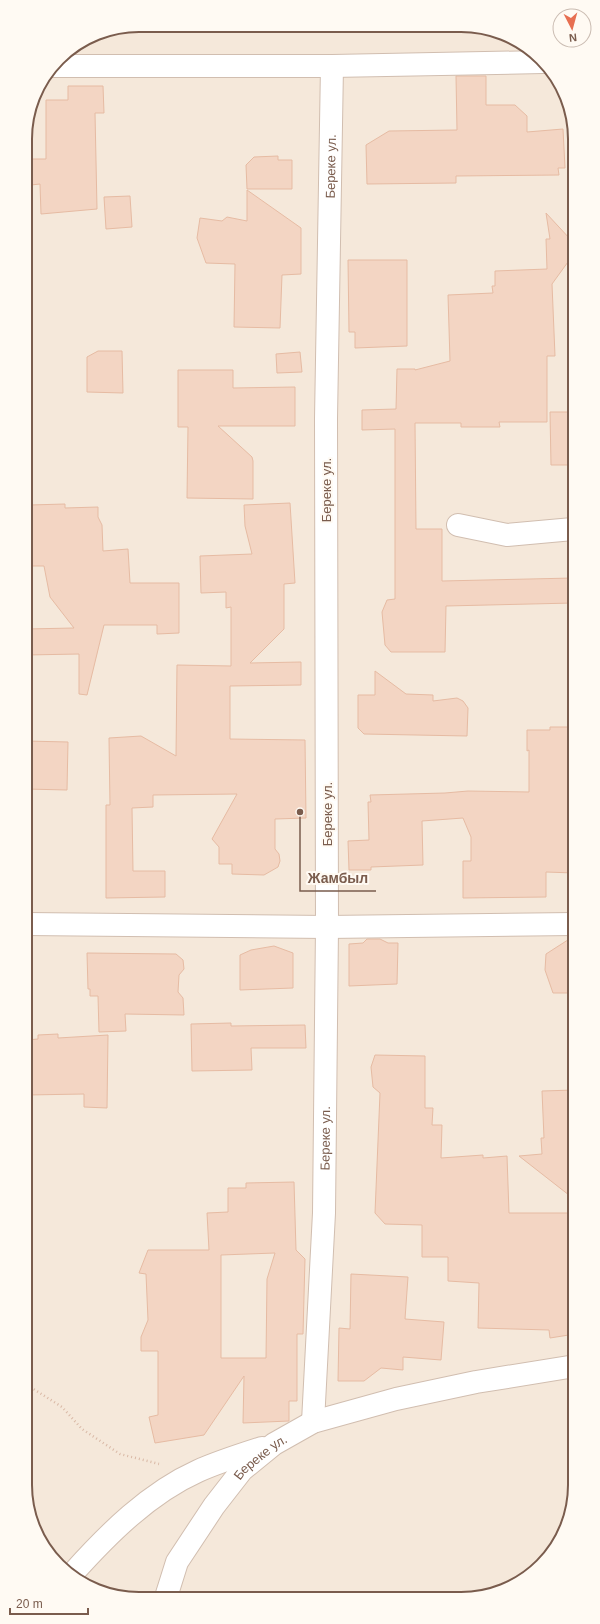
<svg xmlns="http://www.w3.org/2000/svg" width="600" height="1624" font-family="Arial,sans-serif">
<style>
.residential{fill:#f5e8da}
.building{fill:#f3d5c3;stroke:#e6bba3;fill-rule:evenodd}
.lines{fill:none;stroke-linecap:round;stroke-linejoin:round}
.street-casing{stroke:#d1beb0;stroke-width:24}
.path{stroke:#d9b8a5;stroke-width:2.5;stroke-dasharray:1 3;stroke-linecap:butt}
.street{stroke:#fff;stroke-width:22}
.labels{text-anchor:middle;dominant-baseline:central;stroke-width:4;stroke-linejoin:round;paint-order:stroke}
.street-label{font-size:13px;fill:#7a5c4d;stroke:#fffaf3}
.rim{fill:none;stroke:#7a5c4d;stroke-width:2}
.leader{fill:none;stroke:#7a5c4d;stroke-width:1.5}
.callout-dot{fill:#7a5c4d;stroke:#fffaf3;stroke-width:1.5}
.callout-label{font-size:14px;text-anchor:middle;font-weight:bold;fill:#7a5c4d;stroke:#fffaf3;stroke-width:4;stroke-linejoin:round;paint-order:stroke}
</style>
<rect width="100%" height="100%" fill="#fdf6ec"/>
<!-- residential -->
<polygon class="residential" points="139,25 483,27 541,58 573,117 575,1492 566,1528 547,1560 518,1584 483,1597 117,1597 59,1566 27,1507 25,132 37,89 64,53 96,34"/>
<!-- building -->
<g class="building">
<polygon points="456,76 486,76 486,105 515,105 527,116 527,132 563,129 565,168 558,168 559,175 456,176 456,183 367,184 366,145 389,131 457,130"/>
<polygon points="68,86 103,86 104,113 95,113 97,209 41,214 40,184 31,185 30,159 46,159 46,100 68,100"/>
<polygon points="278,156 278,160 292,160 292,189 247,189 246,165 254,157"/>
<polygon points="247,190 301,228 301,274 282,275 280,328 234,327 235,264 206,263 197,238 200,218 222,221 227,217 247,221"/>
<polygon points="130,196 132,227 106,229 104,197"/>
<polygon points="546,213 571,240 573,255 552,284 555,356 547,356 547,422 499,422 500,427 461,427 461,423 415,423 416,529 442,529 442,581 573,578 573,603 446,606 445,652 391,652 385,645 382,612 387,600 395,599 395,429 362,430 362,410 396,409 397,369 415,369 415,370 450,361 448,295 493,293 492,286 495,286 495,271 547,269 546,239 550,239"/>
<polygon points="348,260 407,260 407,346 355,348 355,332 349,332"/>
<polygon points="98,351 122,351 123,393 87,392 87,357"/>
<polygon points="300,352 302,372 277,373 276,354"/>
<polygon points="178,370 233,370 233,388 295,387 295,426 218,426 252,457 253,461 253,499 187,498 188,427 178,427"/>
<polygon points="550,412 573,412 573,465 551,465"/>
<polygon points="290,503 295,583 284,584 284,629 250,663 301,662 301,685 230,686 230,739 305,740 306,818 275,819 275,849 279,854 280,861 278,867 264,875 232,874 232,864 219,864 219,847 212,839 237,794 153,795 153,807 132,808 133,871 165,871 165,897 106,898 106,805 110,805 109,738 141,736 176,756 177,665 231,666 231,607 226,608 226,592 201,593 200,556 252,554 245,526 244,505"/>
<polygon points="65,504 65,508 98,507 98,517 102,525 103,551 128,549 130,583 179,583 179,633 157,634 157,625 104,625 87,695 79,694 79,654 26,655 26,629 74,628 50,597 44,566 31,566 30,505"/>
<polygon points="375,671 406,694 433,695 433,701 457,698 463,701 468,708 467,736 364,734 358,728 358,695 375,695"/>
<polygon points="550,727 574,727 574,873 546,872 546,897 463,898 463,861 471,861 471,837 463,818 422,821 423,865 371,867 371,870 349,870 348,841 369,840 368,802 371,802 370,795 445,793 468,791 529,792 529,750 527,751 527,730 550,730"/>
<polygon points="26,741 68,742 67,790 26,789"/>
<polygon points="574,936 574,993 553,993 545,970 546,954"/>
<polygon points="367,939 380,939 388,943 398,943 397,984 349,986 349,944 363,943"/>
<polygon points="274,946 293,953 293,988 240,990 240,955 251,950"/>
<polygon points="87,953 176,954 183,960 184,969 179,975 178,992 183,998 184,1015 125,1014 126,1031 99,1032 98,996 90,996 90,989 88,989"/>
<polygon points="231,1023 231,1026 305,1025 306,1048 251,1048 252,1070 192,1071 191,1024"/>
<polygon points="58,1034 58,1038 108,1035 107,1108 84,1107 84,1094 27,1095 27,1040 38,1039 38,1035"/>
<polygon points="375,1055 425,1056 425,1108 433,1108 432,1125 442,1125 441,1158 483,1155 483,1158 507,1156 509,1213 574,1213 575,1334 550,1338 549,1330 478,1328 479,1283 448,1281 448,1257 422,1257 422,1225 385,1224 375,1213 380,1093 373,1087 371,1067"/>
<polygon points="574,1090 574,1199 519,1156 542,1154 541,1138 544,1138 542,1091"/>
<path d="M294,1182L296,1250L305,1259L303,1334H297V1401H289V1421L243,1423L244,1376L204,1435L155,1443L149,1417L158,1415V1351H141V1337L148,1320L146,1274L139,1273L148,1250H209L207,1213L228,1212V1188H246V1183ZM275,1253L267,1279L266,1358H221V1255Z"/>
<polygon points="351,1274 408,1277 405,1319 444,1322 441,1360 403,1357 403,1370 381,1368 364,1381 338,1381 339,1328 350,1329"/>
</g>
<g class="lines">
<!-- street casing -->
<g class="street-casing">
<g id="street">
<polyline points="54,66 332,66 543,62"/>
<polyline points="458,525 507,535 573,529"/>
<polyline points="26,924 327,927 574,924"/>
<path id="s1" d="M313,1422L324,1213L327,927L326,419L332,66"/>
<path d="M73,1573C108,1534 149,1493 198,1471C218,1462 240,1455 262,1448"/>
<path id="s2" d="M166,1597L177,1562L214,1506L242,1470L274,1444L313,1422L396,1399L476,1382L575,1366"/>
</g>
</g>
<!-- path -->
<polyline class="path" points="27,1385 62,1407 82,1429 120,1454 159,1464"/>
<!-- street -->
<use href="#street" class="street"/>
</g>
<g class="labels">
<!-- street labels -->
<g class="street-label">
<text stroke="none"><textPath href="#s1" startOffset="1256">Береке ул.</textPath></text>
<text transform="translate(326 490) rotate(-90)">Береке ул.</text>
<text transform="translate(327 814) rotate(-90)">Береке ул.</text>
<text stroke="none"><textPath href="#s1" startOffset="284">Береке ул.</textPath></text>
<text stroke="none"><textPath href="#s2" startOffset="172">Береке ул.</textPath></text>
</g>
</g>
<!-- crop -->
<path d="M0 0H600V1624H0ZM139 32H461A107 107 0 0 1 568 139V1485A107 107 0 0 1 461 1592H139A107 107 0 0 1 32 1485V139A107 107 0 0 1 139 32Z" fill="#fffaf3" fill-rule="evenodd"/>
<path class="rim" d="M139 32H461A107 107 0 0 1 568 139V1485A107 107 0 0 1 461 1592H139A107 107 0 0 1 32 1485V139A107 107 0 0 1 139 32Z"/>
<!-- callouts -->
<path class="leader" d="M300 812L300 891H376"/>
<circle class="callout-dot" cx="300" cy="812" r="4"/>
<g class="callout-label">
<text x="338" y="883">Жамбыл</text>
</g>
<!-- north arrow -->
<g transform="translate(572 28) rotate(174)"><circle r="19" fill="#fffaf3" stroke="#cabbb1"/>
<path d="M0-3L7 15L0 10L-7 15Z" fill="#e76f51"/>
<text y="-6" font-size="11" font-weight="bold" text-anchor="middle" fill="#7a5c4d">N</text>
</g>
<!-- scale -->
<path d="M10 1608v6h78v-6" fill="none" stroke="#7a5c4d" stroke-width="2"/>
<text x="16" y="1608" font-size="12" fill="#7a5c4d" stroke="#fffaf3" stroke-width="3" paint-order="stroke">20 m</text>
</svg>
